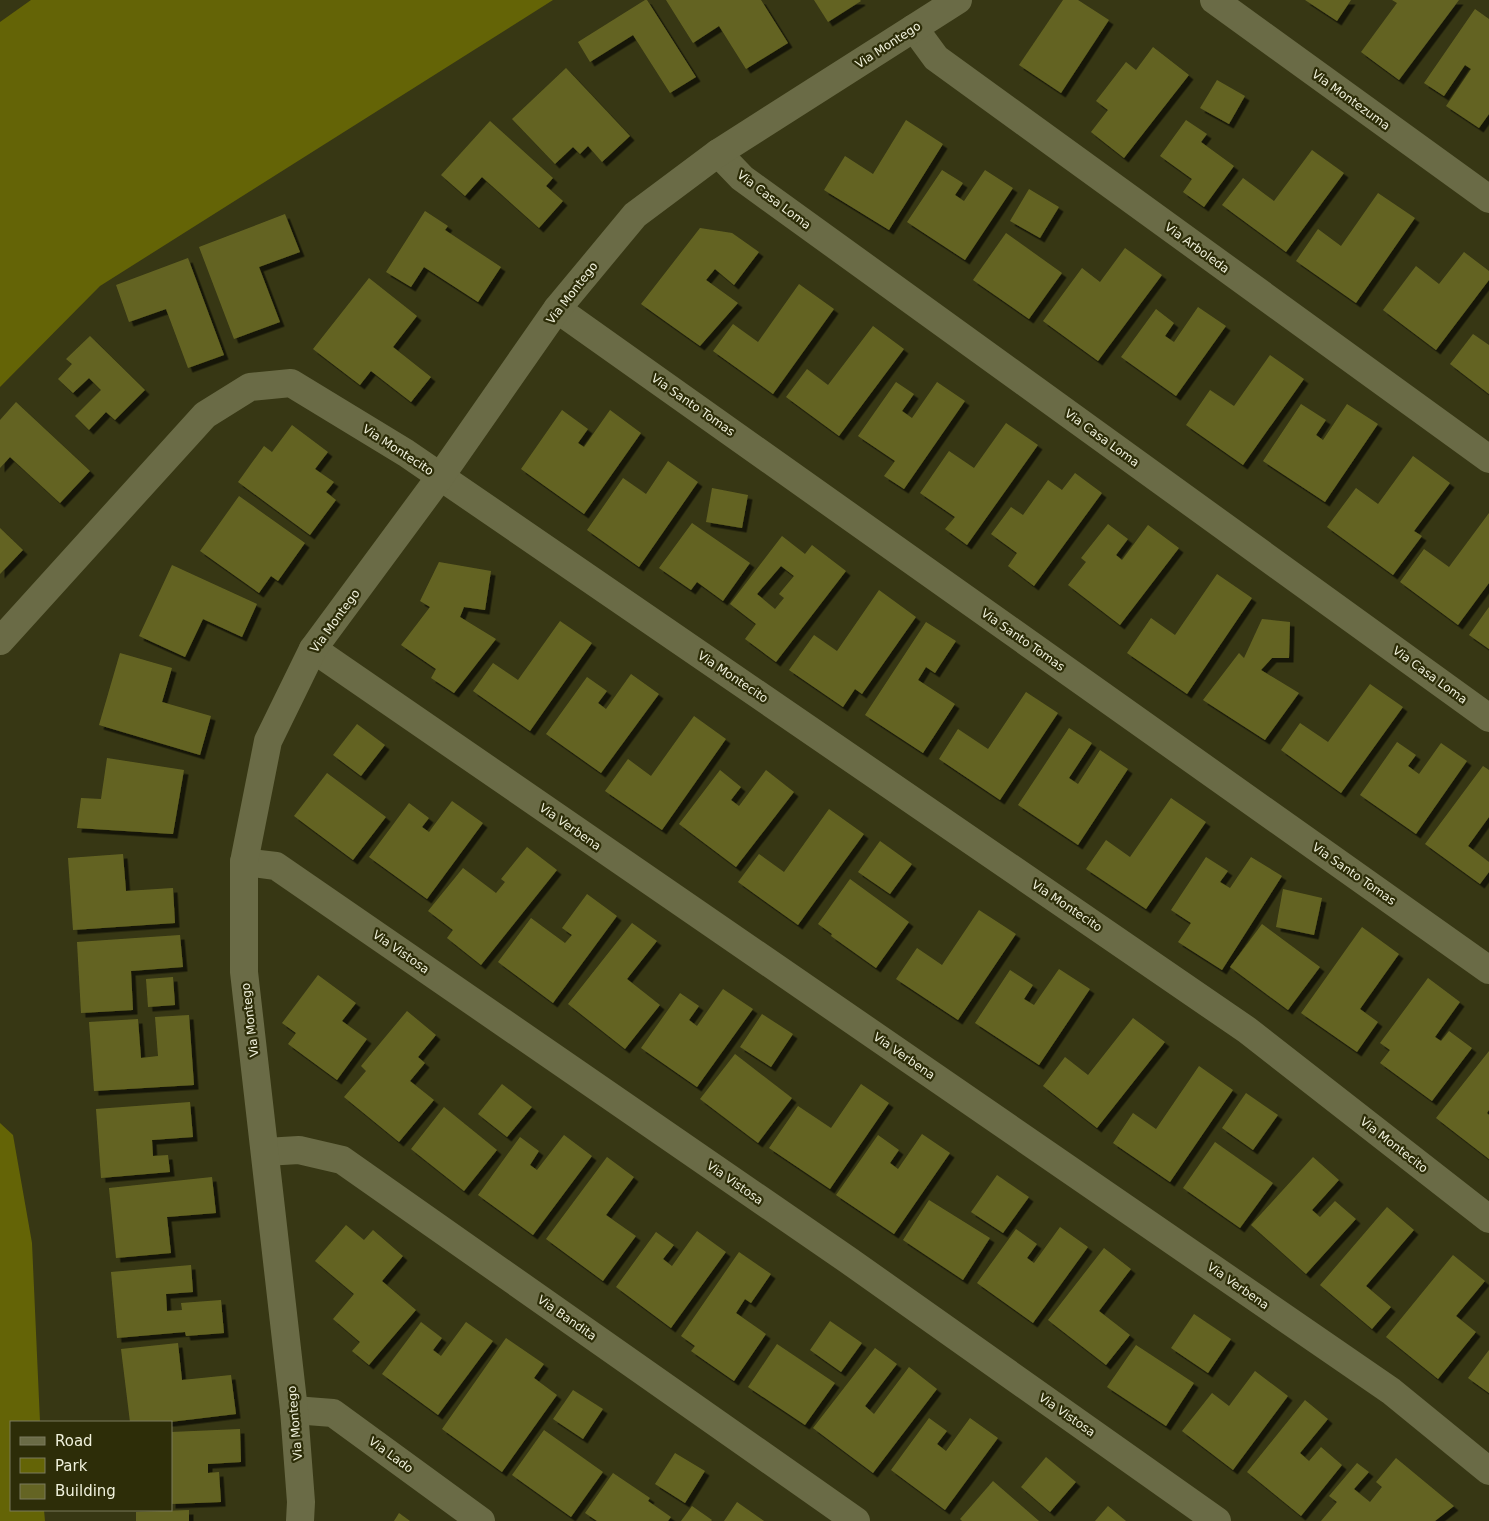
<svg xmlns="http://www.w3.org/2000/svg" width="1489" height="1521" font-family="'DejaVu Sans',sans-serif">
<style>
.green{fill:#646406}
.building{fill:#646423;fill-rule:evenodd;filter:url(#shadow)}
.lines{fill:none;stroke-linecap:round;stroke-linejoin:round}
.minor{stroke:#6a6b46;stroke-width:28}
.tertiary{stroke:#6a6b46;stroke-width:28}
.labels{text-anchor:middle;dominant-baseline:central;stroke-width:4.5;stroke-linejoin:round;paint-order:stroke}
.street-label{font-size:12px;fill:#f0f1dc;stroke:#2d2d08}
</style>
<defs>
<filter id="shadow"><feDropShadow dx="4.5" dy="4.5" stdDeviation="0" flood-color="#0009"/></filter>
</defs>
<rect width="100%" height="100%" fill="#373714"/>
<!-- green -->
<g class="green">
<polygon points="31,0 553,0 100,286 0,387 0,22"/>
<polygon points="0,1123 13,1135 32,1243 40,1422 11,1422 11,1510 44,1510 45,1521 0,1521"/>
</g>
<!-- building -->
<g class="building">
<polygon points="645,0 647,0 696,77 670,93 633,35 590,62 578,42"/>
<polygon points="666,0 761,0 788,43 746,69 719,26 693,43"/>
<polygon points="814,0 860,0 861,1 828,22"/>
<polygon points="1063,0 1078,0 1109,20 1061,93 1019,65"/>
<polygon points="1305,0 1351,0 1337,21"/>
<polygon points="1392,0 1459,0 1399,80 1361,52 1397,3"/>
<polygon points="1475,9 1489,19 1489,114 1479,128 1446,106 1471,69 1465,65 1444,96 1424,83"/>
<polygon points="1153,47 1189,75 1124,158 1091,132 1108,110 1096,101 1126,62 1136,70"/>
<polygon points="566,68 630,136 602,162 588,146 580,154 573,147 555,164 512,119"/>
<polygon points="1217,80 1245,96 1229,124 1200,108"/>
<polygon points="906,120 943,144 889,230 824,190 845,156 873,174"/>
<polygon points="1186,120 1207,134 1201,142 1234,166 1204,207 1183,192 1192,179 1160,156"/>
<polygon points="490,121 553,178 546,186 563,201 539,228 482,177 465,196 441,175"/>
<polygon points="1312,150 1344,173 1286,252 1222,205 1243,178 1274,201"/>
<polygon points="942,170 963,183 955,195 964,201 985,170 1013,188 965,260 907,222"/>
<polygon points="1029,189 1059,207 1040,238 1010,221"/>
<polygon points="1378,193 1415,218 1356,303 1296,261 1318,229 1341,246"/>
<polygon points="425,211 448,226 445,230 501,267 478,302 424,267 411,287 386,272"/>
<polygon points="285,214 300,252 259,267 280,322 234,339 199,247"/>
<polygon points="700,228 732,233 759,252 734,285 715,269 706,280 738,303 700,346 641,304"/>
<polygon points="1006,233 1062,273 1029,319 973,280"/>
<polygon points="1125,248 1162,275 1098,361 1043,321 1082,268 1100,282"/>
<polygon points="1464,252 1489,271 1489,280 1436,350 1383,310 1416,266 1439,284"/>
<polygon points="188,258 224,355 188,368 166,309 129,322 116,285"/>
<polygon points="369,278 417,316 393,347 431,377 411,402 371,371 360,385 313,349"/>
<polygon points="799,284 834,309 773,394 713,351 733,324 758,342"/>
<polygon points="1198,307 1226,326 1176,396 1121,357 1156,309 1174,323 1165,336 1174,342"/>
<polygon points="873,326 904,349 839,436 786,397 807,369 828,385"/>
<polygon points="1473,334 1489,345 1489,394 1450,364"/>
<polygon points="90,336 145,390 115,420 106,412 89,430 75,416 101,390 89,378 73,393 58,379 72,364 66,359"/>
<polygon points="1270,355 1304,379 1243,465 1186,425 1210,390 1234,406"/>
<polygon points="896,382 914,394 902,411 912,418 937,382 965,401 904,489 884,476 895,461 858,436"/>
<polygon points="16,402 90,471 60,503 10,457 0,468 0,420"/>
<polygon points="1301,404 1326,420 1316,435 1323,440 1347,404 1378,424 1325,502 1263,461"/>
<polygon points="562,410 588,429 578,443 584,447 610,410 641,433 584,514 521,469"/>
<polygon points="1006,423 1038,445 967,545 945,529 955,517 920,493 949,451 974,468"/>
<polygon points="292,425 328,452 315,469 334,482 326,492 336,500 310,535 238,482 264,446 272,452"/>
<polygon points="1413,456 1450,483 1414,531 1422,536 1393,575 1327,527 1356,488 1378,504"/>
<polygon points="668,461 698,482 639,567 587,530 623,478 646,494"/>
<polygon points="1075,473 1102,493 1034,586 1008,566 1017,553 991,534 1011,507 1023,515 1048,480 1062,490"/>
<polygon points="712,488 748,495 742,528 706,522"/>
<polygon points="239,496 305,543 278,581 271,576 259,593 200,551"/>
<polygon points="1489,513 1489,583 1458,625 1400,582 1424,549 1449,567"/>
<polygon points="692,523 750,563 723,601 697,582 691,590 659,568"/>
<polygon points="1108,524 1128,539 1116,555 1122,560 1148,525 1179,548 1120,625 1068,585 1086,562 1081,558"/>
<polygon points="0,528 23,550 0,574"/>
<path d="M782,536L805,554L812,545L846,571L776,662L745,639L756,624L730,604ZM781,566L794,576L779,594L784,598L775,609L757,594Z"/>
<polygon points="439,562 491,571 485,610 464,607 460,617 496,639 454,693 431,678 436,669 401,645 430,607 420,601"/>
<polygon points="172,565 257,604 242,637 203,619 185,657 139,636"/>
<polygon points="1217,574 1252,598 1187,694 1127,653 1151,618 1175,635"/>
<polygon points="879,590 916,617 862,694 855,689 843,707 789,670 814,635 837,651"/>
<polygon points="1489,607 1489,649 1469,635"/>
<polygon points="1262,619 1290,622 1289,658 1272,658 1261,670 1299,693 1265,740 1203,700 1239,653 1244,658"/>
<polygon points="560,621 592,643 530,731 473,691 493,663 518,680"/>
<polygon points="926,622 956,641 935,673 926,667 918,680 955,704 923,753 865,715"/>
<polygon points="120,653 172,668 162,702 211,716 200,755 99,725"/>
<polygon points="631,674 659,694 601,773 546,734 587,677 607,691 598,703 606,709"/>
<polygon points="1370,684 1403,707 1341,793 1281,750 1300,723 1328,742"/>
<polygon points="1026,692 1058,713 1000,800 939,759 958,729 988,749"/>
<polygon points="694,716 726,739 662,830 605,791 628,759 651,776"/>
<polygon points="357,724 385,745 361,776 333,755"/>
<polygon points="1069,728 1092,743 1069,778 1078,784 1100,750 1128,769 1078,845 1018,805"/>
<polygon points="1397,742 1416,755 1408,766 1419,774 1441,743 1467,761 1416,834 1360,795"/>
<polygon points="107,758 184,770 173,834 77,828 81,798 101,799"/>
<polygon points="1483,766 1489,770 1489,817 1468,846 1489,862 1489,872 1480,884 1425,844"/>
<polygon points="720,770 741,787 731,800 739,806 766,770 794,792 736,867 679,824"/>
<polygon points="327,773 386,817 353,860 294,816"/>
<polygon points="1171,798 1206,822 1146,909 1086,869 1106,840 1130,857"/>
<polygon points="452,801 483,823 427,899 369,857 409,803 429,818 422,827 429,832"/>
<polygon points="829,809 864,834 798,925 738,882 759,854 784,872"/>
<polygon points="880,841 912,864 890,894 858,872"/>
<polygon points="527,847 557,870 481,965 447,938 453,930 428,911 463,868 496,893 505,882 501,879"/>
<polygon points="123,854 126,891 173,888 175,923 73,930 68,858"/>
<polygon points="1206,857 1228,871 1220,882 1230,888 1251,857 1282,876 1222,970 1178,942 1191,923 1171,910"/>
<polygon points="850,879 909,922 876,968 831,936 832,934 818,924"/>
<polygon points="1283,889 1322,898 1314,935 1276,927"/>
<polygon points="587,894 617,916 553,1003 498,962 531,918 565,943 572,935 562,928"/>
<polygon points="979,910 1016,934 958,1020 896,979 917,948 942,965"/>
<polygon points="632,923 657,941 627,979 660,1005 625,1049 568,1004"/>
<polygon points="1262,924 1320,967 1288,1010 1230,967"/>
<polygon points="1362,927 1399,954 1360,1009 1378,1022 1357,1052 1301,1013"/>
<polygon points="180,935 183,967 131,971 133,1010 81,1013 77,942"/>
<polygon points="1059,969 1090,989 1039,1065 975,1023 1010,970 1033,985 1024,999 1034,1005"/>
<polygon points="318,975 356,1003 342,1021 367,1039 337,1080 288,1044 296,1033 282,1023"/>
<polygon points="173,977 175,1005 148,1007 146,979"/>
<polygon points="1428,978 1460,1002 1435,1037 1441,1041 1449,1031 1472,1048 1432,1101 1380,1063 1390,1050 1380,1043"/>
<polygon points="723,989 753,1009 697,1087 641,1048 680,993 699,1006 689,1020 697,1026"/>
<polygon points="407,1011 436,1035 418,1057 425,1063 410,1081 434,1100 399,1142 344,1097 366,1071 361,1066"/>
<polygon points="762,1014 793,1034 771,1067 740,1047"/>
<polygon points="189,1015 194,1085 94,1091 89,1022 138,1019 141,1058 158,1056 155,1017"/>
<polygon points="1133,1018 1165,1042 1097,1128 1043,1086 1065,1057 1088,1075"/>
<polygon points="1489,1051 1489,1110 1487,1113 1489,1115 1489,1159 1436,1118"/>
<polygon points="735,1054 792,1098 758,1143 700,1099"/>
<polygon points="1199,1066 1233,1090 1170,1182 1113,1143 1133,1113 1156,1129"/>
<polygon points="502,1084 532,1107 507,1137 478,1114"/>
<polygon points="861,1084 889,1103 830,1189 769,1148 798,1106 831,1128"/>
<polygon points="1246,1093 1278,1115 1253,1150 1222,1128"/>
<polygon points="190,1102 193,1137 152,1140 153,1156 168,1155 170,1172 101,1178 96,1109"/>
<polygon points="444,1107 497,1150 464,1191 411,1149"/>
<polygon points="922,1134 950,1153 894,1234 836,1195 878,1135 899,1150 890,1163 898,1169"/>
<polygon points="564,1135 592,1156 533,1235 478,1195 520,1137 539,1151 530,1165 537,1170"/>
<polygon points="1215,1142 1273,1183 1240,1228 1183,1188"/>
<polygon points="607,1157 634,1177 606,1215 636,1236 603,1281 546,1239"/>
<polygon points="1313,1157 1339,1180 1312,1210 1320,1217 1335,1201 1356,1219 1306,1274 1251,1225"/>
<polygon points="997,1175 1029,1197 1003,1233 971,1212"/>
<polygon points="212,1177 216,1213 167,1217 171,1253 116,1258 109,1188"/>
<polygon points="929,1200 990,1238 963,1280 903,1240"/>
<polygon points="1387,1207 1414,1230 1366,1286 1391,1307 1372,1329 1320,1285"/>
<polygon points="346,1225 364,1240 373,1230 403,1256 382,1281 416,1310 369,1365 352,1351 360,1342 333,1319 354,1294 315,1261"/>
<polygon points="1060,1227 1088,1247 1033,1323 977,1283 1016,1229 1037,1244 1027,1258 1034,1263"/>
<polygon points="697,1231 726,1252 671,1328 616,1287 656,1232 674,1245 663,1259 672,1266"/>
<polygon points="1104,1248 1131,1269 1099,1311 1130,1335 1106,1365 1048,1320"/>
<polygon points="739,1252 771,1274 751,1303 745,1299 736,1313 766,1334 734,1381 691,1351 695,1346 681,1336"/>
<polygon points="1453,1255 1485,1281 1456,1316 1476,1332 1438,1379 1386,1337"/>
<polygon points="191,1265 193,1292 166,1294 167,1311 182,1310 181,1303 221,1300 224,1333 186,1336 185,1332 117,1338 111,1272"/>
<polygon points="1194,1314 1231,1339 1208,1373 1171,1348"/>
<polygon points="830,1321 862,1343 841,1372 810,1350"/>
<polygon points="421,1322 442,1338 433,1350 441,1356 466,1322 493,1341 438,1415 382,1374"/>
<polygon points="506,1338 544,1364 534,1378 557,1395 502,1472 442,1429"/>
<polygon points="178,1343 182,1380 231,1375 236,1414 170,1422 130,1422 121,1349"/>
<polygon points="777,1344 835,1383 805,1425 748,1387"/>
<polygon points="1136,1345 1194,1383 1166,1426 1107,1387"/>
<polygon points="875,1348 897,1364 865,1406 874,1414 909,1367 937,1389 873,1473 813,1428"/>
<polygon points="1489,1350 1489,1393 1468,1378"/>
<polygon points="1255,1371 1288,1396 1233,1470 1182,1431 1212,1393 1229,1406"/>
<polygon points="573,1390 603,1409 583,1439 553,1419"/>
<polygon points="1305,1400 1328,1419 1300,1453 1309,1461 1321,1447 1342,1465 1301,1516 1247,1472"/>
<polygon points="929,1418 947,1431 937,1444 946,1451 970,1418 998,1438 945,1510 891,1470"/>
<polygon points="240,1429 241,1462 208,1464 208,1473 219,1472 221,1502 171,1504 171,1432"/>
<polygon points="544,1430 603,1472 571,1517 512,1475"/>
<polygon points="675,1453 705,1471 685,1503 655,1484"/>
<polygon points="1046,1457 1076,1482 1050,1512 1021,1487"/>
<polygon points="1396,1458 1454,1506 1435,1521 1321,1521 1337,1502 1329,1496 1357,1463 1369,1472 1354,1489 1370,1502 1382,1487 1376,1482"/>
<polygon points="613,1473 650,1498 648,1501 671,1517 668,1521 597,1521 585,1513"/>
<polygon points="993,1481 1039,1521 962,1521 960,1519"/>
<polygon points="737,1502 764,1521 724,1521"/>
<polygon points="692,1506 712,1520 711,1521 681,1521"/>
<polygon points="1108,1506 1126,1521 1095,1521"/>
<polygon points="189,1510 189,1521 136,1521 136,1512"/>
<polygon points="399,1513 410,1521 394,1521"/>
</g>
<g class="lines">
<!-- minor -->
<g class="minor">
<polyline points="1214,0 1489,199"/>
<polyline points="914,28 936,58 1489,459"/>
<polyline points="718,153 742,178 1489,718"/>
<polyline points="557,309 1489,970"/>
<polyline points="0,641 205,415 250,387 291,383 406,453 1247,1030 1489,1219"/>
<polyline points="313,649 1391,1391 1489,1471"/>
<polyline points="244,862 276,866 848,1260 1217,1521"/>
<polyline points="265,1152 299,1150 342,1160 856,1521"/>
<polyline points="294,1410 333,1413 481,1521"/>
</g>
<!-- tertiary -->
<polyline class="tertiary" points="300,1521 301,1502 294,1410 244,972 244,862 268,741 313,649 440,477 557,309 635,215 718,153 958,0"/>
</g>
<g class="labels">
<!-- street labels -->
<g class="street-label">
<text transform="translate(888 45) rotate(-33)">Via Montego</text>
<text transform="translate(1351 100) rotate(36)">Via Montezuma</text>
<text transform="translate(774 200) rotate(37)">Via Casa Loma</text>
<text transform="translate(1197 248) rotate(36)">Via Arboleda</text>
<text transform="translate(572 293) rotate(-52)">Via Montego</text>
<text transform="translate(693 405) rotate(35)">Via Santo Tomas</text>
<text transform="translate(1102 438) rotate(36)">Via Casa Loma</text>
<text transform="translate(398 450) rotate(33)">Via Montecito</text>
<text transform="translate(335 621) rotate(-54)">Via Montego</text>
<text transform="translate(1023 640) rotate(35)">Via Santo Tomas</text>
<text transform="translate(1430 675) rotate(36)">Via Casa Loma</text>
<text transform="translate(733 677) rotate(34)">Via Montecito</text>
<text transform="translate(570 827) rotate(35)">Via Verbena</text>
<text transform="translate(1354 874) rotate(35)">Via Santo Tomas</text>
<text transform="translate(1067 906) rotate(34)">Via Montecito</text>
<text transform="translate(401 952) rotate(35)">Via Vistosa</text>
<text transform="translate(250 1020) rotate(-97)">Via Montego</text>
<text transform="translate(904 1056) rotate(35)">Via Verbena</text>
<text transform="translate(1394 1145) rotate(38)">Via Montecito</text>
<text transform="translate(735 1183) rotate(35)">Via Vistosa</text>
<text transform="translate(1238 1286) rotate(35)">Via Verbena</text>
<text transform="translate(567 1318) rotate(35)">Via Bandita</text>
<text transform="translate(1067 1415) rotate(35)">Via Vistosa</text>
<text transform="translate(295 1423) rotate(-95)">Via Montego</text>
<text transform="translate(391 1455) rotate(36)">Via Lado</text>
</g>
</g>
<!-- legend -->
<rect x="10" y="1421" width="162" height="90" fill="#2d2d08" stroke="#7b7b5d"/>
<rect x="20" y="1437" width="25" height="8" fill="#6a6b46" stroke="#7b7b5d"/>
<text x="55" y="1446" font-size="15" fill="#f0f1dc">Road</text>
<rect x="20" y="1458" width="25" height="15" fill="#646406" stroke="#7b7b5d"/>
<text x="55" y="1471" font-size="15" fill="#f0f1dc">Park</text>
<rect x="20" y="1484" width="25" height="15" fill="#646423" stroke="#7b7b5d"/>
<text x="55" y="1496" font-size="15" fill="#f0f1dc">Building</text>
</svg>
